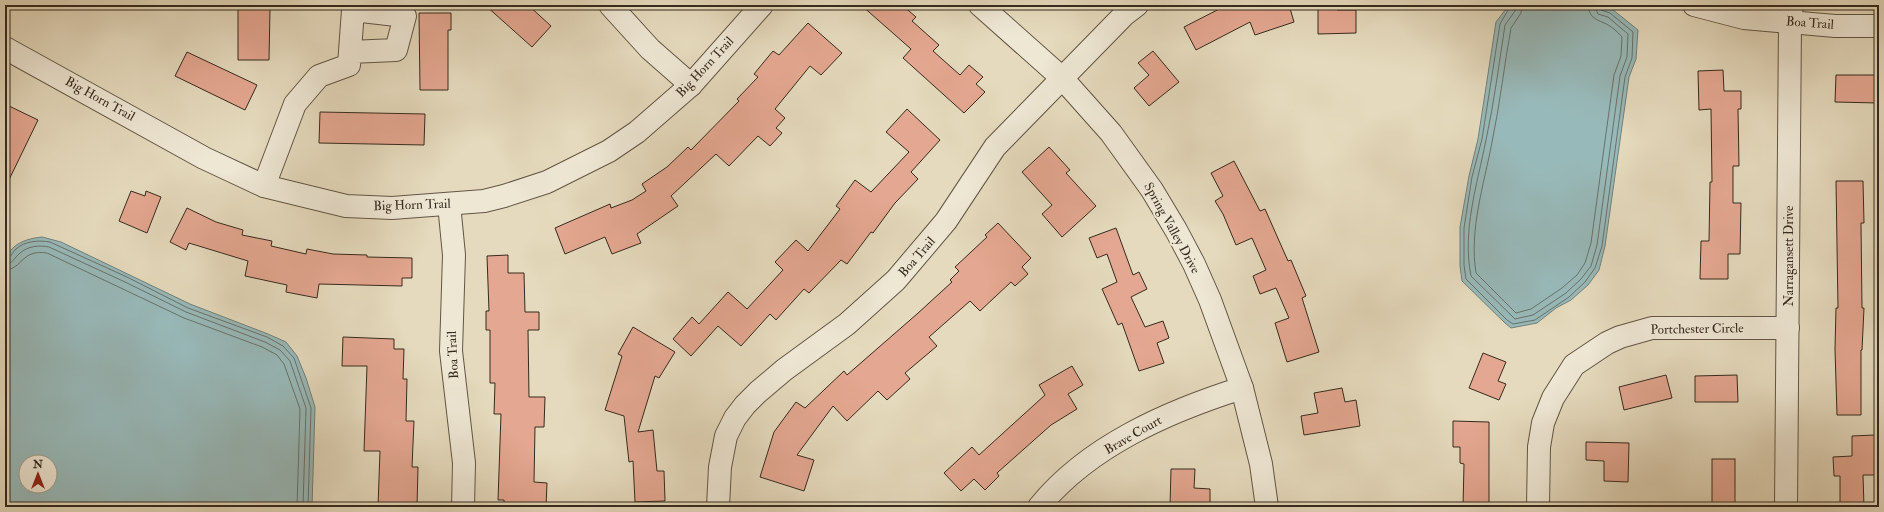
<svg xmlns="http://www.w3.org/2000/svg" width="1884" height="512" font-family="'IM FELL Double Pica',serif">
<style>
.water{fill:#98b9b9;stroke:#71807b;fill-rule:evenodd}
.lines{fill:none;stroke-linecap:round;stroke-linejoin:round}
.shore{stroke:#67726b;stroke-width:1}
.building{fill:#e4a791;stroke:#362a1d}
.minor-casing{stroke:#625645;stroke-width:24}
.minor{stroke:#eee7d4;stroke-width:22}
.labels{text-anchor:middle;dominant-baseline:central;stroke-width:4;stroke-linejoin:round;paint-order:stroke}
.street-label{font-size:13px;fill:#362a1d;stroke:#eee7d4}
</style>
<rect width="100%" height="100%" fill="#e5dabd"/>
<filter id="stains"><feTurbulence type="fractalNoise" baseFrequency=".005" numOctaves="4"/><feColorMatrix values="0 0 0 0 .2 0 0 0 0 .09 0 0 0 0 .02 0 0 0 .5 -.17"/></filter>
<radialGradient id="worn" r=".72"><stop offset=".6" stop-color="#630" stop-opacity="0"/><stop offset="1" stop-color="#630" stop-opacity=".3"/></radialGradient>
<!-- water -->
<g class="water">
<polygon points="1509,5 1596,5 1612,9 1638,30 1636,59 1629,77 1605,246 1599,270 1588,285 1571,300 1556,308 1537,323 1511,328 1505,323 1462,281 1460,266 1460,227 1469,176 1478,139 1496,22"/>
<path d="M42,237L61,242L190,304L268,334L286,342L297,356L306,378L315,407L312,507H5V258C14,243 25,239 42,237ZM26,462H50V486H26Z"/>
</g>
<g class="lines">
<!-- shore -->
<g class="shore">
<polyline points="1511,5 1500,24 1482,139 1472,177 1464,228 1464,265 1466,279 1507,320 1513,324 1535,320 1569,297 1585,282 1595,268 1602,246 1625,77 1632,58 1633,32 1610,13 1601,10 1599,5"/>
<path d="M1516,5L1515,11L1505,25C1499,64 1494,103 1486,140C1477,185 1462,231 1471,276L1515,319L1533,315L1566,293L1581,279L1591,266L1597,245L1620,76L1627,57L1628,34L1608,17L1598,14L1594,5"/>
<path d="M1522,5L1521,13L1511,28C1504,66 1500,104 1492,142C1484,185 1469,229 1476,273L1516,313L1531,309L1562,288L1577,275L1585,263L1591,243L1614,75L1621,56L1622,37C1618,32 1610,25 1604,23C1595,19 1589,17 1588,5"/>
<path d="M5,259C11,258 12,253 16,249C25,241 38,240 50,242L127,277L188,308L267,337L283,346L294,358L311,408L308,507"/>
<path d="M5,264C13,264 14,258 20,253C28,246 39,245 49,247L125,282L186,312L265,342L280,350L290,361L306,408L303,507"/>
<path d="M5,270C23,269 21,249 47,253L184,318L262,347L277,355L284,364L300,409L297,507"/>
</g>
</g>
<!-- building -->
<g class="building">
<polygon points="485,5 528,5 551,26 532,47"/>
<polygon points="861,5 902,5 916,17 912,21 939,45 933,51 960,75 969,65 983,77 976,84 985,92 964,113 903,58 911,49"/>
<polygon points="1227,5 1289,5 1294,22 1255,35 1250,22 1196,50 1184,27"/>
<polygon points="1318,5 1337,5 1337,10 1356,10 1356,33 1318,34"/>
<polygon points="238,7 270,8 269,60 238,60"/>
<polygon points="419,13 451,13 451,30 448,30 448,90 420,90"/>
<polygon points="808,23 842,53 821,75 810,66 775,109 785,118 776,128 782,133 770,146 758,136 729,166 716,154 671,196 678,206 637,234 641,243 612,254 605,237 565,254 555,228 610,204 611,208 632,200 646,191 642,184 667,167 688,147 691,150 739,101 737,99 758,77 754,74 773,51 779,55"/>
<polygon points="1153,51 1179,82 1149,106 1134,88 1149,75 1138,63"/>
<polygon points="187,52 257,85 245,110 175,76"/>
<polygon points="1723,70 1724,91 1741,91 1741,109 1738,109 1739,166 1733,166 1733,203 1741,203 1740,254 1728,254 1728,279 1700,279 1701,241 1709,241 1710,182 1712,182 1711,109 1699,110 1698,71"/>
<polygon points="1836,75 1878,75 1878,103 1835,102"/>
<polygon points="5,104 38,120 5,188"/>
<polygon points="907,109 940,140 911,172 918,179 895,203 873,233 871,232 847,264 841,260 809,293 804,289 776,320 770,314 741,346 718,326 691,356 673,339 692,317 699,324 728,292 747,309 783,270 775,262 796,240 808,251 840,209 836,206 855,180 871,192 909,152 886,132"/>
<polygon points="320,112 425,114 424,145 319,143"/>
<polygon points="1049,147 1070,170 1066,173 1096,206 1062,237 1042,214 1052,205 1022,172"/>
<polygon points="1234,161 1260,211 1265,209 1288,261 1291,260 1306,296 1302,298 1319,352 1287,362 1275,323 1289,318 1276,288 1260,294 1253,276 1266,270 1252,238 1236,245 1223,214 1215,201 1223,196 1211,173"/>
<polygon points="1836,181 1863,181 1864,223 1861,223 1862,308 1864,308 1862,350 1861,350 1861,415 1837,415 1835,349 1836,308 1838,308"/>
<polygon points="131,191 145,196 146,191 161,197 147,233 119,221"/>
<polygon points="187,208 216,222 243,230 242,235 272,241 271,246 306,254 307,249 333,254 367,255 367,257 412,258 412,278 402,278 402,286 319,284 317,298 286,292 287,285 245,276 248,261 189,243 186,250 170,242"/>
<polygon points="998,223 1031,258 1022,267 1028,274 1015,286 1011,282 980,311 970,301 929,337 937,346 905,373 910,379 887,400 878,391 847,421 833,406 797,455 814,460 804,491 760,477 774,432 796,402 805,408 844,371 847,375 917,314 952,282 950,280 959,271 955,267 987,237 985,235"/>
<polygon points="1116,228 1133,275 1139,272 1147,289 1131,297 1145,327 1163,321 1169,338 1157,343 1164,363 1139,371 1122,323 1118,325 1102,289 1117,282 1107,254 1097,258 1089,238"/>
<polygon points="508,255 508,273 524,273 525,312 539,312 539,330 528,330 529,397 545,397 544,427 535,427 534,482 547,483 546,507 504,507 504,500 498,500 501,414 494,414 495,383 490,383 490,330 486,330 486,311 489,311 487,256"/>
<polygon points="633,327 675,352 659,378 655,376 638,432 653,430 657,471 664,471 665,501 635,502 633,461 629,462 624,416 605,410 622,356 618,354"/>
<polygon points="343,337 394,339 394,349 404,349 403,379 407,379 406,421 414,421 412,467 418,467 417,507 378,507 380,451 364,451 367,366 342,366"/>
<polygon points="1483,353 1506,362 1498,381 1506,384 1499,400 1469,388"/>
<polygon points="1072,366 1083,385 1068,394 1077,409 1051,425 997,473 999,476 985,490 974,479 961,491 944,473 972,447 979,455 1045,395 1039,385"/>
<polygon points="1666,375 1672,398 1624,410 1619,387"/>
<polygon points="1737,375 1738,402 1695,402 1695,376"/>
<polygon points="1342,388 1345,402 1356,400 1360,426 1304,435 1301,416 1318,413 1314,393"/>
<polygon points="1453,421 1489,422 1489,507 1463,507 1464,464 1460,463 1460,447 1453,447"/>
<polygon points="1875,435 1876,475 1863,475 1864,507 1840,507 1840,476 1834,476 1833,457 1852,456 1852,436"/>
<polygon points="1586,442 1629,443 1628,482 1604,481 1604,461 1586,460"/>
<rect x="1712" y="459" width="23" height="48"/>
<polygon points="1171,469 1195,469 1194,488 1210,489 1210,507 1170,507"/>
</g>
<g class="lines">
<!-- minor casing -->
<g class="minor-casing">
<g id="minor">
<polyline points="610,5 650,49 691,85"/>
<polyline points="980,5 1062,78 1111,133 1152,190 1176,230 1194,264 1210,300 1242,388 1261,464 1267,507"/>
<polyline points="1694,5 1744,18 1835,26 1879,26"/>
<polyline points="5,48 204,158 264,186 346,206 392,208 484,201 504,196 547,182 609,151 637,132 691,85 762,5"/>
<polyline points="264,186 295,104 319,76 349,65 353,10 405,16 396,50 350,52"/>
<polyline points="449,204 454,255 451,351 464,463 463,507"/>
<polyline points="718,507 720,467 726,436 735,418 745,405 758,392 784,370 847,324 896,280 946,221 995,147 1124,15 1137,5"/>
<path d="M1039,507C1088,446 1169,411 1242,388"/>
<polyline points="1538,507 1539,447 1543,423 1553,398 1574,365 1607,343 1620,337 1652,328 1788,328"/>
<polyline points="1786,507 1790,22 1792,5"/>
</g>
</g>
<!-- minor -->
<use href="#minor" class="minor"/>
</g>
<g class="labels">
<!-- street labels -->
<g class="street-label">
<text transform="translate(1810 23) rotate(4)">Boa Trail</text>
<text transform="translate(705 67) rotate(-47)">Big Horn Trail</text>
<text transform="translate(100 99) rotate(29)">Big Horn Trail</text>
<text transform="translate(412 205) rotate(-2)">Big Horn Trail</text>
<text transform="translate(1172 228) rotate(61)">Spring Valley Drive</text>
<text transform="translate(1789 256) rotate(-90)">Narragansett Drive</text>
<text transform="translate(917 257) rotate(-49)">Boa Trail</text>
<text transform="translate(1697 329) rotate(-1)">Portchester Circle</text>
<text transform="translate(453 355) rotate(-93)">Boa Trail</text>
<text transform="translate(1133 435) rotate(-30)">Brave Court</text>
</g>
</g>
<!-- margin -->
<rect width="1884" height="512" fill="none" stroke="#e5dabd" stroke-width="20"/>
<rect x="6" y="6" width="1872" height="500" fill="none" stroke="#362a1d" stroke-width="2"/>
<rect x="10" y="10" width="1864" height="492" fill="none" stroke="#362a1d"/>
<!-- north arrow -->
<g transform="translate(38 474)"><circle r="19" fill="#eee7d4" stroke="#a49b8b"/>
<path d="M0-3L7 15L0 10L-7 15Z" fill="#8f2418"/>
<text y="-6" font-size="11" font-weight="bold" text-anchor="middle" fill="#362a1d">N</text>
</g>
<rect width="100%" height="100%" filter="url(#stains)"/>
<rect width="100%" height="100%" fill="url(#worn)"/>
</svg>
